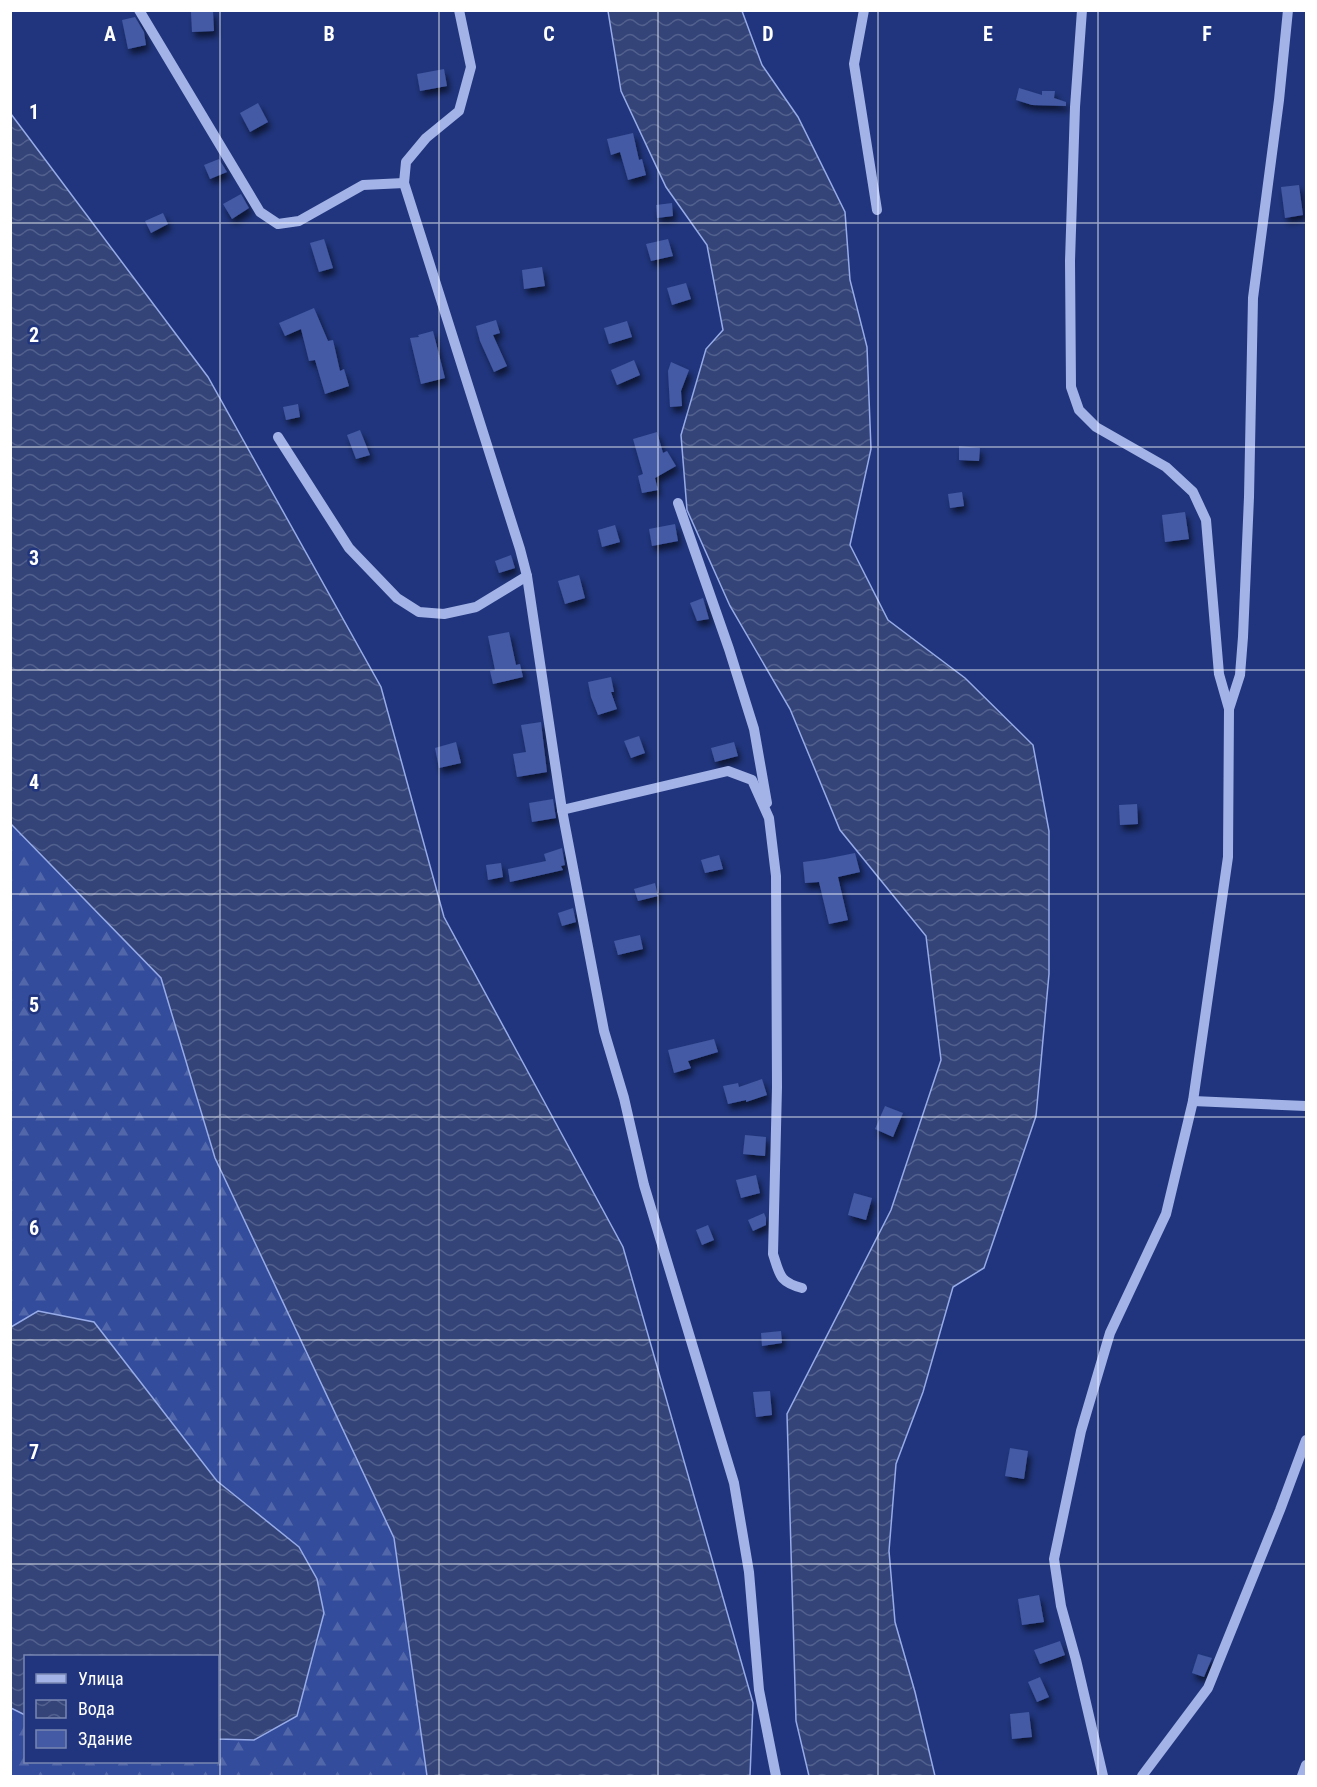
<svg xmlns="http://www.w3.org/2000/svg" width="1317" height="1787" font-family="'Roboto Condensed',sans-serif">
<style>
.forest{fill:url(#forest-firs)}
.water{fill:url(#water-waves);stroke:#96abe8;stroke-width:1.5}
.building{fill:#445aa4;filter:url(#shadow)}
.lines{fill:none;stroke-linecap:round;stroke-linejoin:round}
.minor{stroke:#a3b3e7;stroke-width:10}
.grid{fill:none;stroke:#fff;stroke-width:1.5;stroke-opacity:0.55}
.grid-label{font-size:20px;text-anchor:middle;font-weight:bold;fill:#fff;stroke:#20357d;stroke-width:5;stroke-linejoin:round;paint-order:stroke}
</style>
<defs>
<pattern id="forest-firs" width="22" height="20" patternUnits="userSpaceOnUse" patternTransform="scale(1.5)"><rect width="22" height="20" fill="#334c9b"/><path d="M5 1l3.5 6h-7zM16 11l3.5 6h-7z" fill="#5267aa"/></pattern>
<pattern id="water-waves" width="16" height="10" patternUnits="userSpaceOnUse" patternTransform="scale(1.5)"><rect width="16" height="10" fill="#344479"/><path d="M0 5q4-4 8 0t8 0" fill="none" stroke="#52608d"/></pattern>
<filter id="shadow"><feDropShadow dx="3" dy="5.5" stdDeviation="3" flood-color="#0009"/></filter>
</defs>
<rect width="100%" height="100%" fill="#20357d"/>
<!-- forest -->
<polygon class="forest" points="11,796 163,902 394,1538 419,1702 427,1776 11,1776 11,1708 25,1715 26,1762 218,1762 218,1739 254,1740 299,1547 217,1481 94,1322 38,1311 11,1327"/>
<!-- water -->
<g class="water">
<polygon points="608,11 742,11 762,65 798,117 845,212 850,280 867,347 871,449 850,545 888,620 965,678 1033,745 1049,831 1049,974 1036,1116 984,1268 953,1287 923,1392 896,1464 889,1551 895,1622 915,1692 935,1776 809,1776 796,1721 787,1414 891,1210 941,1060 926,936 840,830 790,709 730,606 687,510 681,435 706,349 723,330 707,245 666,187 621,91"/>
<polygon points="11,114 208,377 381,687 444,917 623,1247 753,1703 750,1776 427,1776 394,1538 215,1158 161,978 11,824"/>
<polygon points="38,1311 94,1322 217,1481 299,1547 317,1579 324,1613 297,1716 254,1740 218,1739 218,1656 26,1656 25,1715 11,1708 11,1327"/>
</g>
<!-- building -->
<g class="building">
<polygon points="213,11 214,31 192,32 191,12"/>
<polygon points="135,17 144,32 146,45 128,49 122,20"/>
<polygon points="444,69 447,86 420,91 417,74"/>
<polygon points="1019,88 1042,95 1042,91 1055,91 1054,98 1066,102 1066,106 1032,105 1016,100"/>
<polygon points="258,103 268,122 250,132 240,113"/>
<polygon points="633,133 639,160 642,159 646,175 628,180 620,152 611,155 607,139"/>
<polygon points="219,159 227,172 210,179 204,165"/>
<polygon points="1299,185 1303,215 1285,218 1281,187"/>
<polygon points="241,194 249,208 232,219 223,204"/>
<polygon points="672,203 673,216 657,218 656,205"/>
<polygon points="163,213 168,224 151,233 145,221"/>
<polygon points="324,239 333,268 319,272 310,243"/>
<polygon points="668,239 673,256 651,261 646,244"/>
<polygon points="542,267 545,286 524,289 522,270"/>
<polygon points="686,283 691,299 672,305 667,288"/>
<polygon points="314,308 328,341 333,340 340,371 344,369 349,386 325,394 315,360 309,361 301,329 285,336 279,323"/>
<polygon points="496,320 500,333 493,335 507,366 494,372 480,341 476,326"/>
<polygon points="627,321 632,337 609,344 604,328"/>
<polygon points="433,331 445,378 421,384 410,338 419,337 418,335"/>
<polygon points="634,360 640,375 617,385 611,370"/>
<polygon points="671,362 689,370 681,391 682,406 670,407 668,371"/>
<polygon points="298,404 300,417 286,420 283,407"/>
<polygon points="360,430 370,455 356,459 347,435"/>
<polygon points="657,432 663,453 667,451 676,466 655,478 658,490 642,493 638,476 643,474 633,439"/>
<polygon points="959,446 980,448 979,461 959,460"/>
<polygon points="962,492 964,506 950,508 948,494"/>
<polygon points="1185,512 1189,539 1165,542 1162,515"/>
<polygon points="675,524 678,541 652,546 649,529"/>
<polygon points="615,525 620,542 602,547 598,530"/>
<polygon points="511,555 515,568 499,573 495,561"/>
<polygon points="579,575 585,598 565,604 558,581"/>
<polygon points="703,598 709,619 697,621 690,603"/>
<polygon points="509,632 516,665 520,664 523,677 493,684 490,671 495,670 488,636"/>
<polygon points="611,677 614,692 611,692 617,709 598,715 591,697 588,682"/>
<polygon points="541,722 547,772 517,777 513,754 526,752 521,725"/>
<polygon points="639,736 645,753 631,758 624,741"/>
<polygon points="456,742 461,763 439,768 435,748"/>
<polygon points="734,742 738,756 715,762 711,748"/>
<polygon points="553,799 556,818 532,822 529,803"/>
<polygon points="1137,804 1138,824 1120,825 1119,805"/>
<polygon points="562,848 565,865 561,866 563,870 510,882 508,869 546,861 544,854"/>
<polygon points="855,853 860,872 838,877 848,920 829,924 819,882 805,883 803,862 825,859"/>
<polygon points="719,855 723,869 705,873 701,860"/>
<polygon points="501,863 503,877 488,880 486,865"/>
<polygon points="655,883 658,896 638,901 634,889"/>
<polygon points="573,908 576,922 562,926 558,913"/>
<polygon points="640,935 643,949 618,955 614,941"/>
<polygon points="714,1039 718,1052 688,1061 691,1068 674,1073 668,1050"/>
<polygon points="762,1079 767,1095 746,1102 746,1100 728,1104 723,1086 738,1083 739,1087"/>
<polygon points="885,1106 903,1113 893,1137 875,1129"/>
<polygon points="745,1135 766,1137 765,1156 743,1154"/>
<polygon points="756,1175 760,1193 741,1198 736,1180"/>
<polygon points="854,1193 872,1198 866,1220 848,1215"/>
<polygon points="764,1213 766,1218 766,1225 753,1231 748,1220"/>
<polygon points="708,1225 714,1240 702,1245 696,1230"/>
<polygon points="781,1331 782,1343 762,1346 761,1333"/>
<polygon points="770,1391 772,1415 756,1417 753,1392"/>
<polygon points="1010,1448 1028,1451 1024,1479 1005,1476"/>
<polygon points="1039,1595 1044,1622 1022,1625 1018,1599"/>
<polygon points="1060,1641 1065,1655 1040,1664 1034,1650"/>
<polygon points="1198,1654 1212,1658 1204,1677 1192,1673"/>
<polygon points="1040,1677 1049,1697 1037,1702 1028,1682"/>
<polygon points="1029,1712 1032,1737 1012,1739 1010,1714"/>
</g>
<g class="lines">
<!-- minor -->
<g class="minor">
<polyline points="139,10 260,212 278,224 299,221 363,185 404,183"/>
<polyline points="459,10 471,67 459,111 426,138 406,162 404,183 520,549 527,576 562,810 604,1031 624,1098 644,1185 734,1483 749,1572 759,1690 776,1776"/>
<polyline points="864,10 854,64 877,210"/>
<polyline points="1082,10 1075,107 1070,261 1071,387 1079,410 1096,427 1166,467 1193,492 1206,520 1219,674 1229,709"/>
<polyline points="278,437 349,548 397,598 419,612 444,614 476,607 527,576"/>
<polyline points="678,503 729,649 754,729 767,803"/>
<path d="M562,810L728,771L752,780L769,818L776,876L777,1087L773,1254C780,1275 779,1282 802,1288"/>
<polyline points="1193,1101 1306,1106"/>
<polyline points="1103,1776 1076,1660 1061,1606 1054,1559 1081,1431 1110,1333 1166,1214 1193,1101 1228,857 1229,709 1240,675 1243,637 1249,497 1253,298 1279,100 1288,10"/>
<polyline points="1142,1776 1208,1688 1280,1510 1306,1440"/>
<polyline points="1302,1776 1306,1765"/>
</g>
</g>
<!-- grid -->
<path class="grid" d="M220,10V1776M439,10V1776M658,10V1776M878,10V1776M1098,10V1776M10,223H1306M10,447H1306M10,670H1306M10,894H1306M10,1117H1306M10,1340H1306M10,1564H1306"/>
<g class="grid-label">
<text x="110" y="41">A</text>
<text x="329" y="41">B</text>
<text x="549" y="41">C</text>
<text x="768" y="41">D</text>
<text x="988" y="41">E</text>
<text x="1207" y="41">F</text>
<text x="34" y="119">1</text>
<text x="34" y="342">2</text>
<text x="34" y="565">3</text>
<text x="34" y="789">4</text>
<text x="34" y="1012">5</text>
<text x="34" y="1235">6</text>
<text x="34" y="1459">7</text>
</g>
<!-- border -->
<rect width="1317" height="1787" fill="none" stroke="#ffffff" stroke-width="24"/>
<!-- legend -->
<rect x="24" y="1655" width="195" height="108" fill="#20357d" stroke="#7986b1" stroke-width="1.5"/>
<rect x="36" y="1674" width="30" height="9" fill="#a3b3e7" stroke="#7986b1" stroke-width="1.5"/>
<text x="78" y="1685" font-size="18" fill="#ffffff">Улица</text>
<rect x="36" y="1700" width="30" height="18" fill="url(#water-waves)" stroke="#7986b1" stroke-width="1.5"/>
<text x="78" y="1715" font-size="18" fill="#ffffff">Вода</text>
<rect x="36" y="1730" width="30" height="18" fill="#445aa4" stroke="#7986b1" stroke-width="1.5"/>
<text x="78" y="1745" font-size="18" fill="#ffffff">Здание</text>
</svg>
